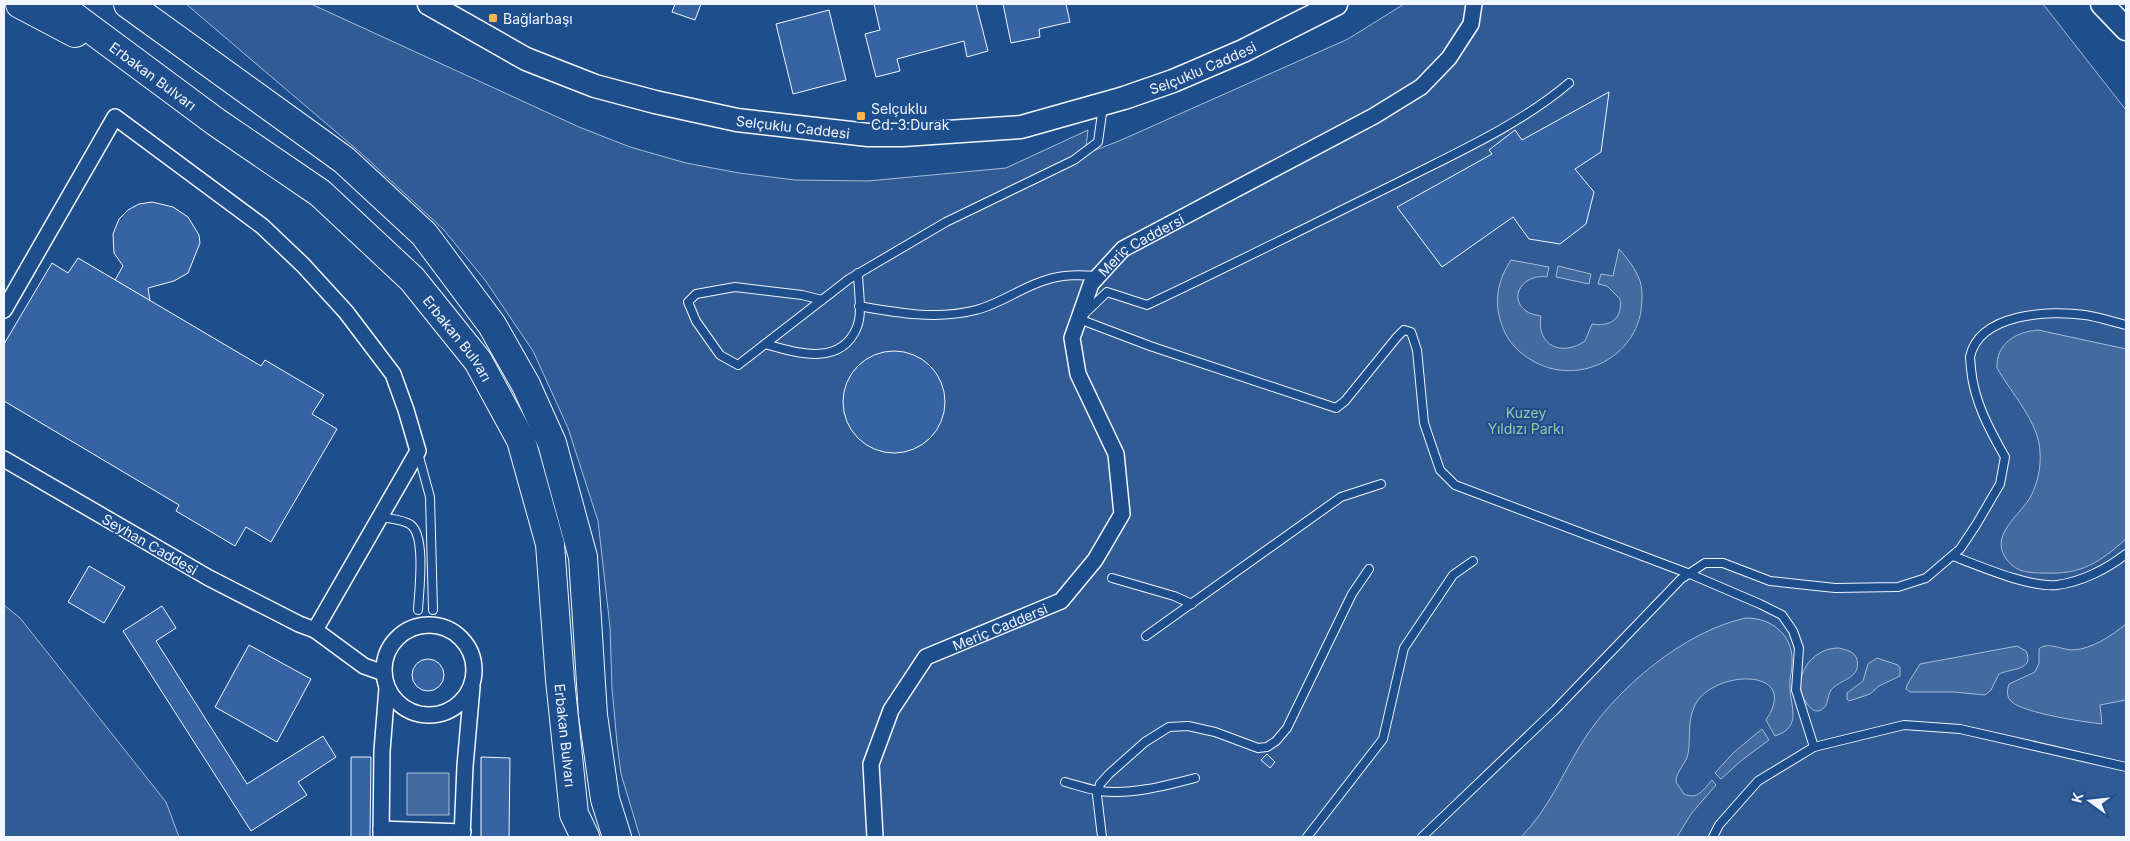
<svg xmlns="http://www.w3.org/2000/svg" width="2130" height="841" font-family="Inter,sans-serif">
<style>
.built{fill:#305b95;stroke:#a8bbd7}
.water{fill:#446ba0;stroke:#a8bbd7}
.building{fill:#3563a3;stroke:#f2f6ff}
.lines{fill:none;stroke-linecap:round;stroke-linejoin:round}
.lane-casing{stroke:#f2f6ff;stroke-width:10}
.street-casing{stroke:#f2f6ff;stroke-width:18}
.secondary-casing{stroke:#f2f6ff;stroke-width:25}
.highway-casing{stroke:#f2f6ff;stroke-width:30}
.lane{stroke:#1f4e8c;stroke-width:8}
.street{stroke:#1f4e8c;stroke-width:15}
.secondary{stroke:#1f4e8c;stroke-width:22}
.highway{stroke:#1f4e8c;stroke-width:28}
.poi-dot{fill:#ffb74d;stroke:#1f4e8c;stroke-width:2}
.labels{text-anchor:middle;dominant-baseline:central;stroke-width:4;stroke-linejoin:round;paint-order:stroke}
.poi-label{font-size:14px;fill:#f2f6ff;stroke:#1f4e8c;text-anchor:start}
.street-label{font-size:14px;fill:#f2f6ff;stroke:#1f4e8c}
.park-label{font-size:14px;fill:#97c8a6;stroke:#1f4e8c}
</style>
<rect width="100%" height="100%" fill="#1f4e8c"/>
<!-- built -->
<g class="built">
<polygon points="186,4 311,4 579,127 630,147 686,163 739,173 795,180 868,181 1006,168 1088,130 1085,154 1119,141 1348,39 1404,4 2043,4 2126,110 2126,837 640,837 621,774 617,743 612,688 610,627 598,521 568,428 533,351 485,280 443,229 362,154"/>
<polygon points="4,605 20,618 166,802 179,837 4,837"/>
</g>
<!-- water -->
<g class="water">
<path d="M1619,249C1628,259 1635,268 1640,281C1643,290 1642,301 1641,311C1633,360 1576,386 1533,361C1520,354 1508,342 1503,328C1493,304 1497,281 1511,260L1549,267L1547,277C1524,273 1507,297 1526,311C1530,314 1536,315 1541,316C1536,346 1562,357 1585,341L1592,324C1610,327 1623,319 1620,299L1607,286L1598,284L1601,274L1613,276Z"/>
<polygon points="1558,266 1591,274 1589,284 1556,277"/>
<path d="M2038,330L2126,349V539C2100,562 2081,575 2045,573C2031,573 2017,573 2007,560C1988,535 2020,516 2031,496C2038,482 2041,467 2040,452C2039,422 2011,393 1997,368C1996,344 2015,332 2038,330Z"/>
<path d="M1746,618C1773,618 1794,636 1792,664C1792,672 1789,679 1790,687C1790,706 1803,727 1775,736L1766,720C1802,667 1713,669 1695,705C1687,721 1691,737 1688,754C1686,764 1676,771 1676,782L1684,794C1698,800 1703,790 1712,780L1716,785L1691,814L1677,837H1521C1549,809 1562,774 1583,741C1616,689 1684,631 1746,618Z"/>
<path d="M2126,624V700L2100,705L2102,724C2084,722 2024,713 2012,702C2006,697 2007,690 2009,684L2035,672L2039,663V649C2047,641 2062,650 2073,650C2092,649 2111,636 2126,624Z"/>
<path d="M2017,646L2026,651C2035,671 2011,668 1999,674L1991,690L1985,695L1954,692H1910L1906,689L1907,685L1920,664Z"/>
<path d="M1839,648C1846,650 1855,651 1857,660C1861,679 1840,679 1831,690C1827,696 1829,706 1821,710C1816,713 1811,709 1808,705C1788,681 1811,647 1839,648Z"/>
<polygon points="1877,658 1898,665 1900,668 1900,676 1879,686 1870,694 1849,701 1847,699 1847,693 1863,681 1868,664"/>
<polygon points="1762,729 1769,740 1742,760 1721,779 1715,773 1733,753"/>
<rect x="407" y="773" width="42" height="42"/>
</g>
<!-- building -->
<g class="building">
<polygon points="675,4 701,4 695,20 672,12"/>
<polygon points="874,4 976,4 988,51 967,57 964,41 897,59 900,71 876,77 865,34 880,30"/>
<polygon points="1003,4 1066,4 1070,22 1039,29 1040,37 1011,43"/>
<polygon points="829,10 846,80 793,94 776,24"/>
<polygon points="1609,92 1601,152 1575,169 1594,192 1586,224 1560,244 1529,239 1513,217 1442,267 1397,207 1492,154 1489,150 1515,130 1522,140"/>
<polygon points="152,202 173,207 188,217 199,235 200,243 188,273 174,281 148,288 150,301 115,280 123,266 114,253 113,234 119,219 128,210 139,204"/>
<polygon points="78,258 261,366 265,360 324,395 312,414 337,429 271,542 246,527 235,546 176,511 179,505 4,401 4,344 52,263 68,273"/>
<circle cx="894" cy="402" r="51"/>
<polygon points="89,566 125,587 104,623 68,602"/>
<polygon points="162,606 176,628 156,641 247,784 323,736 336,757 298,782 307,795 251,831 123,631"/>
<polygon points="249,645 311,679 277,742 215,707"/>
<circle cx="428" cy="675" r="16"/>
<polygon points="1267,754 1275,762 1270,768 1261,760"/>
<polygon points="351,757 371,757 370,837 351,837"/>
<polygon points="481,757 510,758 509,837 481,837"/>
</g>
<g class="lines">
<!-- lane casing -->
<g class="lane-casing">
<g id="lane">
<path d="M1569,83C1521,124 1456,153 1399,182C1315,223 1232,265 1147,305L1107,292L1079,319L1150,346L1336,408L1345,401L1397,337L1404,330L1411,332L1417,350L1424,423L1440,470L1455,485L1690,574L1760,604L1782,615L1793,631L1799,648L1796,690L1814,747"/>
<polyline points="822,300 802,295 735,287 696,294 688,302 696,321 720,355 738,365 849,279 946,222 1074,160 1098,142 1103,106"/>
<path d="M859,306C898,313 937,320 976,310C1000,304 1022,287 1046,280C1063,274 1081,275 1099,276"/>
<path d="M765,344C797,353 841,367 857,327C863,312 858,289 858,273"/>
<polyline points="418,453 430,497 433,610"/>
<path d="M381,517C390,519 403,519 411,525C426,537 419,591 418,610"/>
<path d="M1953,556C1979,566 2030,588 2057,585C2081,582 2107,569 2126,554"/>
<polyline points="1112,578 1174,596 1192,604"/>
<polyline points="1146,636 1341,497 1381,484"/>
<path d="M1065,782C1076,785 1088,789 1099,791C1131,795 1165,786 1195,778"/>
<polyline points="1102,837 1097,795 1100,784 1109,774 1145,742 1169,727 1188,726 1215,732 1258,748 1267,747 1276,741 1287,728 1352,594 1369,569"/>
<polyline points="1307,837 1383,739 1404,648 1453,575 1473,561"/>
<path d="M1422,837L1555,710L1681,579L1705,563H1723L1770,581L1835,588L1898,587L1926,578L1960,549L1976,525L2000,484L2005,457C1989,429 1974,401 1971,369C1971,365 1970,360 1970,357C1979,313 2050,310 2085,315C2099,317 2113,322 2126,325"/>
<polyline points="1713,837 1719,825 1758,781 1814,747 1904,725 1960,729 2126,767"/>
</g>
</g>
<!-- street casing -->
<g class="street-casing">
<g id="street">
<polyline points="4,310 115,117 262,226 303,265 346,312 393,374 406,410 418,451 315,630 299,624 209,578 4,459"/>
<circle cx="429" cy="670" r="45"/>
<polyline points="315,630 364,666 384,673"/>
<polyline points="381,829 463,832"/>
<polyline points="381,837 382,751 387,688"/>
<polyline points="462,837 465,766 472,687"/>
<path id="s1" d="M875,837L871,764L891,710L926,657L1061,601L1095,560L1122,514L1116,454L1078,374L1072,338L1091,284L1123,249L1374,116L1421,87L1449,58L1471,24L1474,4"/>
</g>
</g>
<!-- secondary casing -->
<g class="secondary-casing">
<g id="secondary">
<path id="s2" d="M429,4L526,59L595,86L655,102L737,120L868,135H903L1021,127L1124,98L1173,81L1243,51L1336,4"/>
<polyline points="2102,4 2126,29"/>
</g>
</g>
<!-- highway casing -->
<g class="highway-casing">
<g id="highway">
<polyline points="20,4 75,33"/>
<path id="s3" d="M57,4L216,122L320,193L412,279L478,361L521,440L550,544L560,680L574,814L585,837"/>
<polyline points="128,4 344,160 424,234 492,325 526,385 552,443 583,557 593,715 605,799 617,837"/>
</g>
</g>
<!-- lane -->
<use href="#lane" class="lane"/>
<!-- street -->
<use href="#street" class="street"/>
<!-- secondary -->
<use href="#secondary" class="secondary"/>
<!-- highway -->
<use href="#highway" class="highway"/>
</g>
<!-- markers -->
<g class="poi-dot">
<rect x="488" y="13" width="10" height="10" rx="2.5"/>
<rect x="856" y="111" width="10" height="10" rx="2.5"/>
</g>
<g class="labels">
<!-- poi labels -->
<g class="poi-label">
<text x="503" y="18">Bağlarbaşı</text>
<text x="871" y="108">Selçuklu<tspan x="871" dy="16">Cd. 3.Durak</tspan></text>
</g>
<!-- street labels -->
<g class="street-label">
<text stroke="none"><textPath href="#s2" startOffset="808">Selçuklu Caddesi</textPath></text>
<text stroke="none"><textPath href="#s3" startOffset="120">Erbakan Bulvarı</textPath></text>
<text stroke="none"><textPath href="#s2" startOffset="388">Selçuklu Caddesi</textPath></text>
<text stroke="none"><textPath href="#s1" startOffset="754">Meriç Caddersi</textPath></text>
<text stroke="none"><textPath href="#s3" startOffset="525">Erbakan Bulvarı</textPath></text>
<text transform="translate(150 544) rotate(30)">Seyhan Caddesi</text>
<text stroke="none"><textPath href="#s1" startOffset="274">Meriç Caddersi</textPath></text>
<text stroke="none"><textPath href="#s3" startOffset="945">Erbakan Bulvarı</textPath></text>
</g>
<!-- park labels -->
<g class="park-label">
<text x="1526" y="412">Kuzey<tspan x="1526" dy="16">Yıldızı Parkı</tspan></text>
</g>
</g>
<!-- border -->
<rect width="2130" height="841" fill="none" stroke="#f2f6ff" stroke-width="10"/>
<!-- north arrow -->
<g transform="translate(2090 801) rotate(285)" stroke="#1f4e8c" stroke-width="4" paint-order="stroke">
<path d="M0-4L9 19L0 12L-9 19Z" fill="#f2f6ff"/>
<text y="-8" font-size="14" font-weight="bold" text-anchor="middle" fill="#f2f6ff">K</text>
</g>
</svg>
